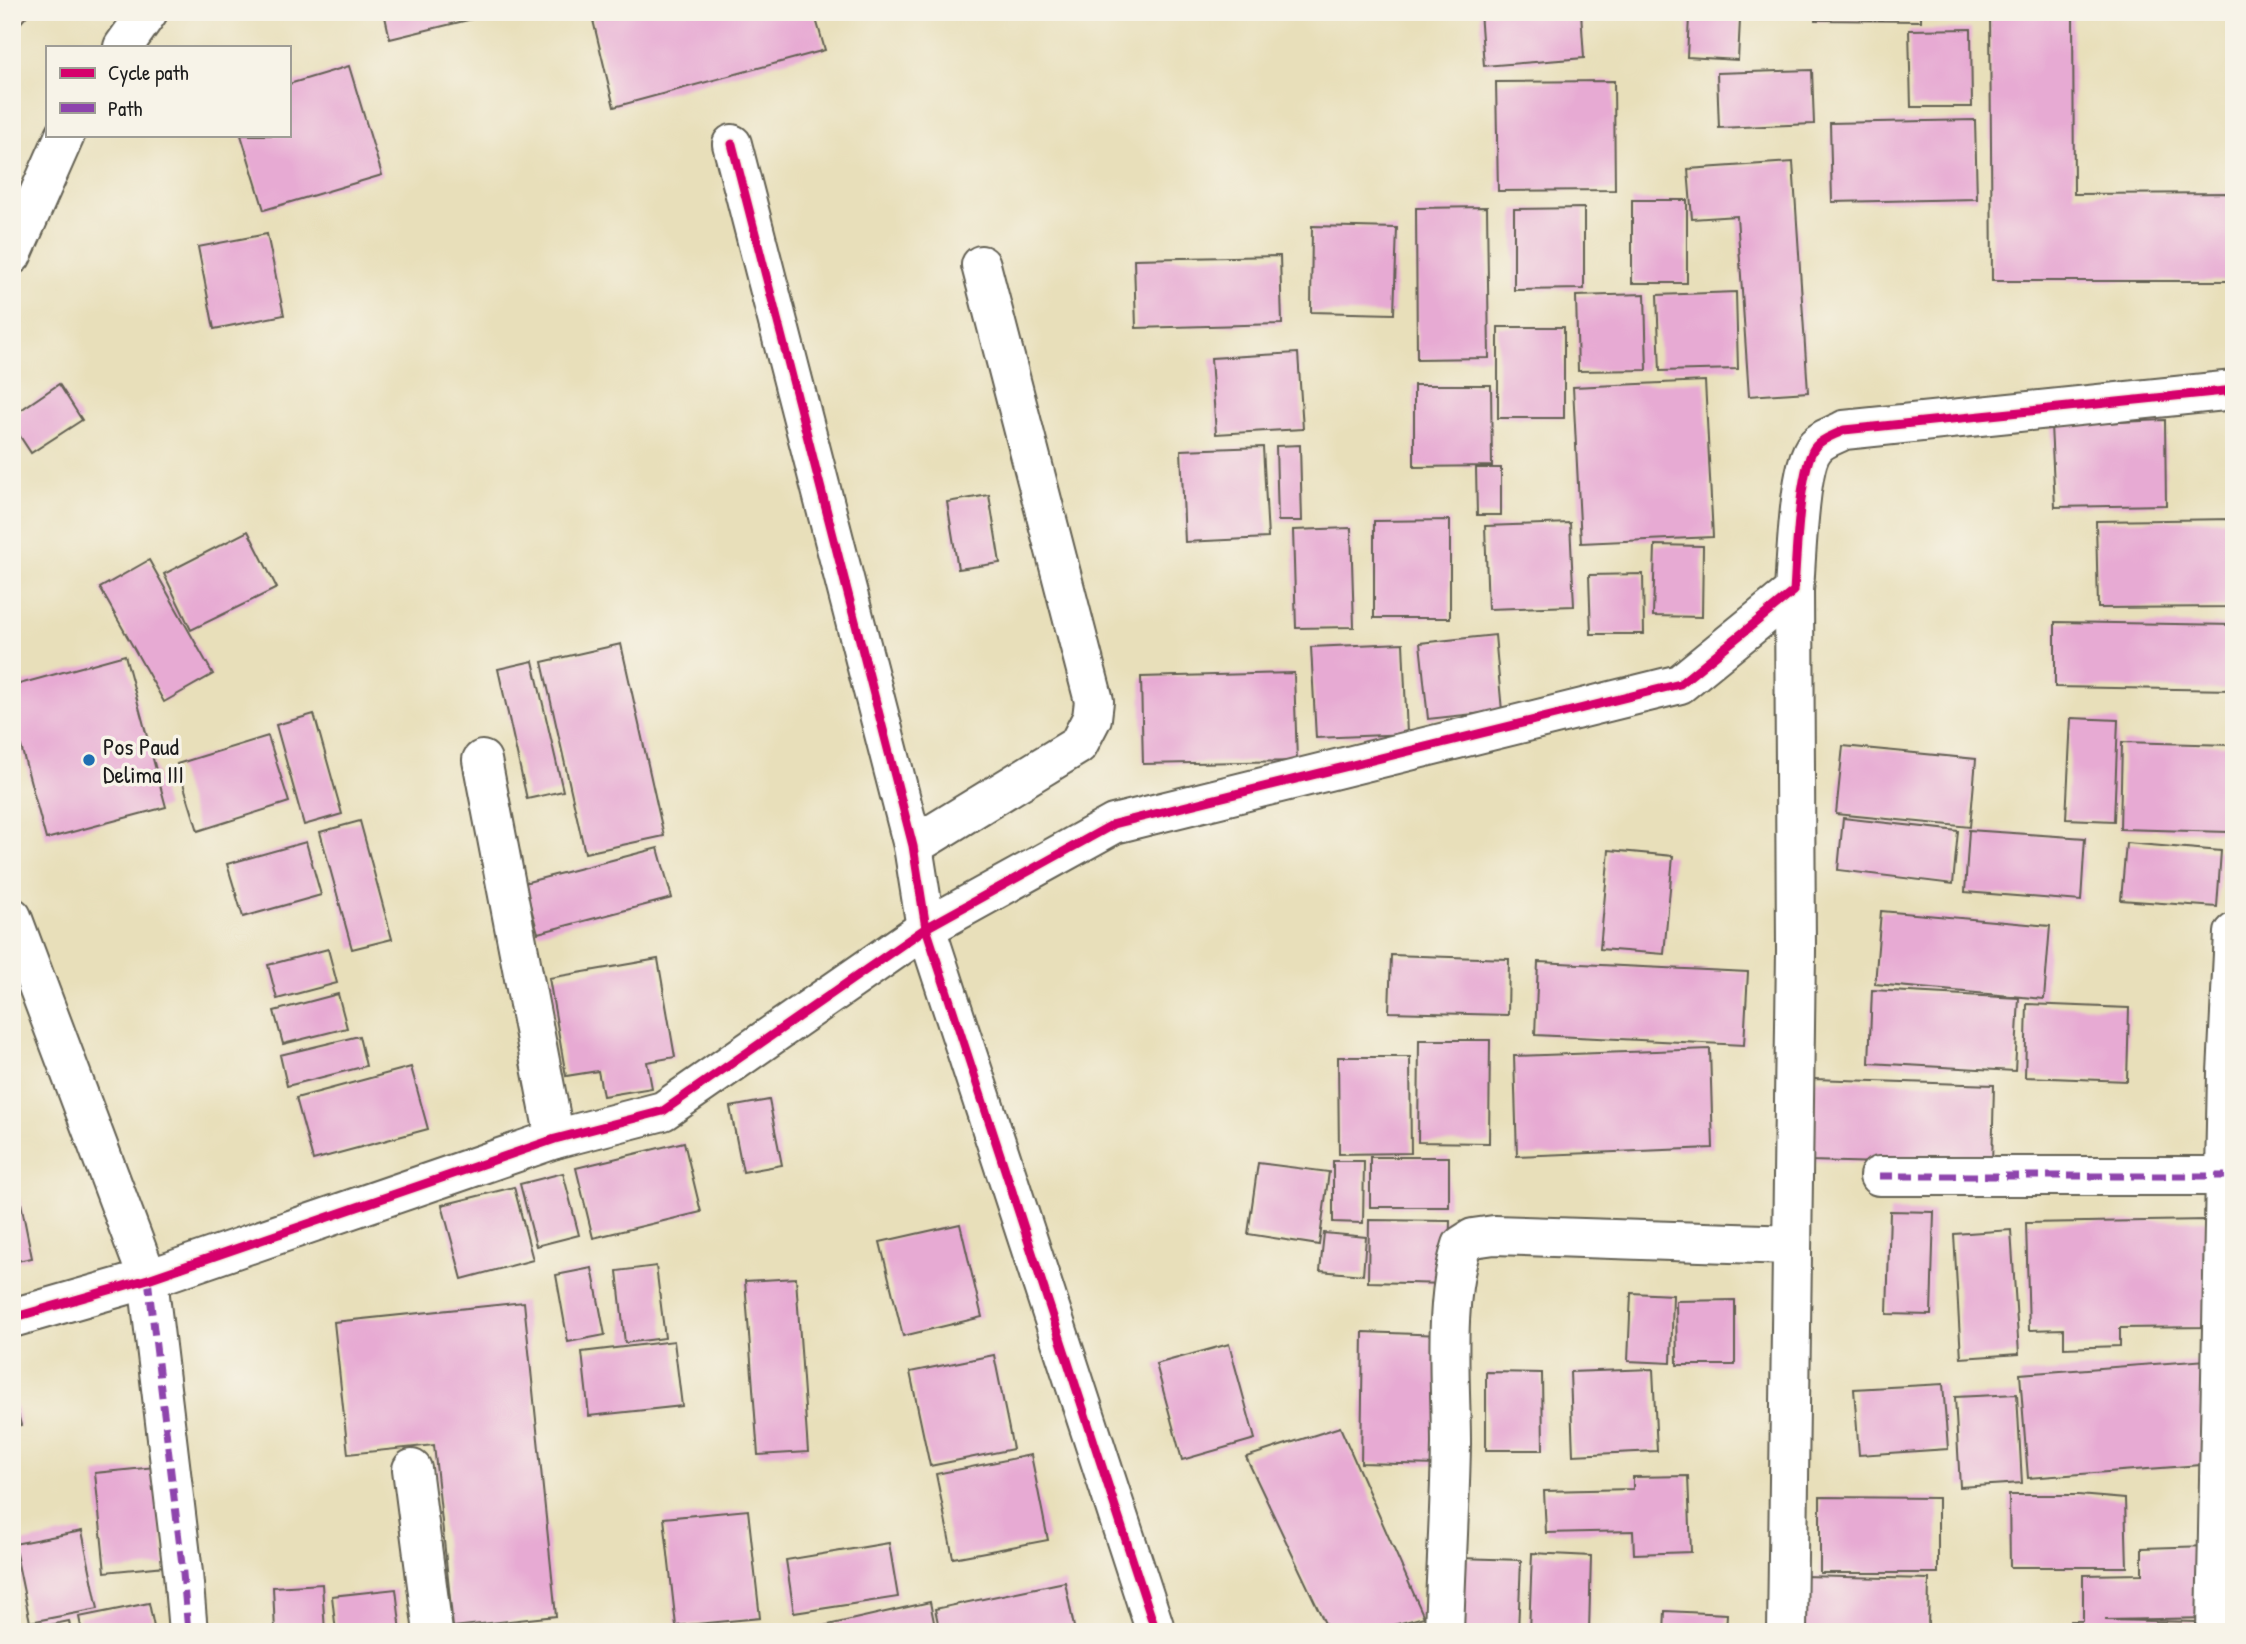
<svg xmlns="http://www.w3.org/2000/svg" width="2246" height="1644" font-family="'Patrick Hand',sans-serif">
<style>
.building{fill:#e7aad3}
.lines{fill:none;stroke-linecap:round;stroke-linejoin:round}
.minor-casing{stroke:#636053;stroke-width:42}
.minor{stroke:#fff;stroke-width:38}
.quiet{stroke:#8e44ad;stroke-width:7;stroke-dasharray:14 7;stroke-linecap:butt}
.cycleway-casing{stroke:#f7f3e8;stroke-width:13}
.cycleway{stroke:#d6006c;stroke-width:9}
.poi-dot{fill:#1f6fb2;stroke:#f7f3e8;stroke-width:2.5}
.labels{text-anchor:middle;dominant-baseline:central;stroke-width:7;stroke-linejoin:round;paint-order:stroke}
.poi-label{font-size:24px;fill:#1c1c1c;stroke:#f7f3e8;text-anchor:start}
</style>
<rect width="100%" height="100%" fill="#f7f3e8"/>
<filter id="ink" filterUnits="userSpaceOnUse"><feTurbulence type="fractalNoise" baseFrequency=".0143" numOctaves="2"/><feDisplacementMap in="SourceGraphic" scale="14" xChannelSelector="R" yChannelSelector="G"/><feConvolveMatrix kernelMatrix="1 2 1 2 8 2 1 2 1" color-interpolation-filters="sRGB"/></filter>
<filter id="wash" filterUnits="userSpaceOnUse"><feTurbulence type="fractalNoise" baseFrequency=".00686" numOctaves="4" result="noise"/><feDisplacementMap in="SourceGraphic" scale="28" xChannelSelector="R" yChannelSelector="G"/><feGaussianBlur stdDeviation="1.57" result="paint"/><feColorMatrix in="noise" values="0 0 0 0 0 0 0 0 0 0 0 0 0 0 0 0 0 1.4 0 .05"/><feComposite in="paint" operator="in"/></filter>
<g filter="url(#wash)">
<rect width="100%" height="100%" fill="#e8dfba"/>
<g id="blocks">
<!-- building -->
<g class="building">
<polygon points="12,12 30,12 12,33"/>
<polygon points="384,12 497,12 497,13 390,39"/>
<polygon points="591,12 814,12 825,50 614,107"/>
<polygon points="1480,12 1581,12 1584,58 1484,66"/>
<polygon points="1815,12 1921,12 1921,21 1815,20"/>
<polygon points="1990,12 2073,12 2074,194 2234,193 2234,281 1992,281"/>
<polygon points="1689,17 1740,20 1738,60 1687,57"/>
<polygon points="1971,29 1972,107 1911,107 1909,30"/>
<polygon points="349,66 382,175 264,210 241,135 289,135 289,84"/>
<polygon points="1812,70 1814,124 1719,128 1717,73"/>
<polygon points="1614,81 1615,190 1498,191 1496,82"/>
<polygon points="1975,120 1977,199 1832,202 1830,123"/>
<polygon points="1793,162 1808,392 1749,396 1737,216 1692,219 1688,169"/>
<rect x="1632" y="200" width="55" height="83"/>
<polygon points="1487,207 1489,358 1417,359 1416,208"/>
<polygon points="1584,208 1584,289 1514,290 1514,209"/>
<polygon points="1312,226 1397,228 1394,314 1311,312"/>
<polygon points="267,234 284,315 214,329 198,247"/>
<polygon points="1280,256 1282,324 1136,328 1134,259"/>
<polygon points="1736,292 1738,369 1660,371 1657,295"/>
<polygon points="1645,294 1647,370 1578,371 1576,296"/>
<rect x="1498" y="327" width="66" height="91"/>
<polygon points="1298,353 1303,429 1216,434 1211,358"/>
<polygon points="1705,381 1713,537 1581,543 1573,387"/>
<polygon points="59,384 82,420 31,453 12,424 12,416"/>
<polygon points="1414,385 1491,385 1492,466 1414,467"/>
<polygon points="2165,420 2166,505 2055,507 2051,425"/>
<polygon points="1300,445 1302,521 1278,521 1276,446"/>
<polygon points="1263,447 1268,538 1185,542 1181,450"/>
<polygon points="1476,468 1501,468 1501,515 1477,515"/>
<polygon points="989,495 1000,563 958,569 947,502"/>
<polygon points="2234,519 2234,607 2098,608 2096,521"/>
<polygon points="1450,520 1450,618 1374,618 1374,521"/>
<polygon points="1570,523 1574,606 1488,609 1485,526"/>
<polygon points="1351,528 1354,627 1296,628 1293,530"/>
<polygon points="248,531 277,588 191,630 164,574"/>
<polygon points="1655,545 1703,546 1702,617 1653,616"/>
<polygon points="149,560 213,674 164,702 100,588"/>
<polygon points="1643,574 1644,634 1591,634 1589,575"/>
<polygon points="2055,622 2234,625 2234,690 2055,687"/>
<polygon points="1495,635 1502,711 1428,719 1420,643"/>
<polygon points="1403,643 1407,734 1316,738 1311,647"/>
<polygon points="621,644 664,836 585,853 542,662"/>
<polygon points="125,655 166,807 46,839 12,713 12,686"/>
<polygon points="533,661 563,791 527,799 498,669"/>
<polygon points="1294,673 1297,761 1143,764 1141,677"/>
<polygon points="314,714 342,814 304,825 276,725"/>
<polygon points="2071,718 2118,720 2114,821 2066,819"/>
<polygon points="268,736 289,802 198,831 177,764"/>
<polygon points="2122,742 2231,745 2229,832 2120,829"/>
<polygon points="1843,746 1976,759 1970,827 1836,814"/>
<polygon points="1843,818 1958,831 1953,884 1838,870"/>
<polygon points="360,821 392,939 352,949 320,832"/>
<polygon points="1969,830 2085,838 2081,901 1965,892"/>
<polygon points="306,842 321,895 243,917 227,864"/>
<polygon points="2126,843 2221,851 2217,907 2121,900"/>
<polygon points="658,848 672,898 538,933 524,883"/>
<polygon points="1609,850 1673,856 1664,954 1600,949"/>
<polygon points="1881,911 2050,926 2044,999 1875,984"/>
<polygon points="328,949 337,983 277,999 268,965"/>
<polygon points="1391,955 1509,959 1508,1015 1389,1012"/>
<polygon points="658,959 675,1057 647,1062 652,1088 603,1096 598,1071 566,1076 549,978"/>
<polygon points="1538,962 1748,972 1744,1045 1535,1035"/>
<polygon points="1872,990 2019,998 2015,1071 1869,1063"/>
<polygon points="338,994 347,1028 283,1044 274,1011"/>
<polygon points="2027,1004 2129,1008 2127,1081 2025,1077"/>
<polygon points="359,1036 366,1066 287,1086 280,1055"/>
<polygon points="1419,1040 1490,1040 1489,1143 1418,1142"/>
<polygon points="1710,1049 1713,1148 1517,1156 1514,1056"/>
<polygon points="1338,1057 1410,1057 1411,1153 1339,1154"/>
<polygon points="411,1067 428,1129 313,1160 296,1098"/>
<polygon points="1813,1079 1994,1085 1992,1166 1810,1161"/>
<polygon points="769,1100 782,1165 743,1172 730,1107"/>
<polygon points="684,1142 701,1212 593,1238 576,1168"/>
<rect x="1370" y="1157" width="79" height="50"/>
<polygon points="1333,1161 1364,1161 1363,1223 1333,1222"/>
<polygon points="1258,1163 1329,1172 1319,1245 1248,1234"/>
<polygon points="563,1173 579,1235 536,1246 520,1184"/>
<polygon points="514,1187 533,1260 462,1279 442,1205"/>
<polygon points="20,1198 32,1258 12,1262 12,1199"/>
<polygon points="1890,1211 1934,1212 1931,1315 1887,1314"/>
<polygon points="1369,1220 1450,1221 1448,1284 1368,1282"/>
<polygon points="2206,1220 2209,1327 2120,1328 2120,1346 2064,1348 2064,1329 2029,1330 2026,1223"/>
<polygon points="960,1224 982,1317 903,1336 880,1242"/>
<polygon points="2011,1230 2019,1354 1961,1358 1954,1234"/>
<polygon points="1324,1233 1366,1237 1363,1275 1320,1271"/>
<polygon points="656,1266 665,1338 625,1343 617,1271"/>
<polygon points="592,1268 605,1335 568,1342 556,1275"/>
<polygon points="796,1278 808,1452 758,1455 745,1281"/>
<polygon points="1631,1293 1673,1295 1671,1363 1628,1361"/>
<polygon points="1735,1300 1735,1365 1677,1365 1676,1301"/>
<polygon points="524,1302 556,1616 453,1627 434,1445 348,1454 334,1322"/>
<polygon points="1363,1332 1442,1335 1439,1465 1361,1463"/>
<polygon points="674,1341 682,1406 589,1416 582,1352"/>
<polygon points="1229,1344 1255,1439 1182,1460 1156,1364"/>
<polygon points="994,1355 1013,1449 930,1466 910,1372"/>
<polygon points="2207,1360 2214,1464 2028,1478 2020,1374"/>
<polygon points="1653,1369 1657,1451 1573,1455 1570,1372"/>
<polygon points="1486,1372 1542,1373 1543,1450 1486,1450"/>
<polygon points="1943,1384 1948,1449 1859,1455 1854,1389"/>
<polygon points="12,1392 21,1425 12,1427"/>
<polygon points="2017,1394 2022,1483 1960,1487 1955,1397"/>
<polygon points="1340,1427 1424,1617 1367,1632 1329,1632 1246,1457"/>
<polygon points="1031,1455 1048,1540 953,1558 936,1474"/>
<polygon points="155,1467 165,1566 105,1572 95,1473"/>
<polygon points="1688,1476 1691,1552 1634,1554 1633,1531 1546,1533 1544,1491 1633,1489 1633,1477"/>
<polygon points="2009,1495 2078,1495 2125,1499 2127,1567 2010,1567"/>
<polygon points="1820,1497 1938,1498 1938,1573 1820,1573"/>
<polygon points="748,1510 760,1618 676,1626 664,1518"/>
<polygon points="82,1531 98,1609 30,1622 14,1544"/>
<polygon points="889,1543 898,1597 794,1613 786,1560"/>
<polygon points="2209,1546 2211,1618 2105,1620 2196,1622 2196,1632 2070,1632 2070,1621 2083,1621 2083,1575 2142,1574 2142,1548"/>
<polygon points="1532,1553 1591,1556 1589,1632 1529,1632"/>
<polygon points="1460,1558 1521,1560 1518,1632 1458,1632"/>
<polygon points="1803,1576 1929,1579 1928,1632 1802,1632"/>
<polygon points="1065,1582 1075,1632 940,1632 935,1609"/>
<polygon points="322,1584 325,1632 275,1632 273,1587"/>
<polygon points="396,1589 401,1632 336,1632 332,1596"/>
<polygon points="930,1602 936,1632 820,1632 819,1627"/>
<polygon points="149,1603 155,1632 82,1632 79,1617"/>
<polygon points="1665,1611 1727,1614 1726,1632 1664,1632"/>
<polygon points="69,1621 71,1632 22,1632 22,1631"/>
</g>
</g>
</g>
<g filter="url(#ink)">
<use href="#blocks" fill-opacity="0" stroke="#636053" stroke-width="2"/>
<g class="lines">
<!-- minor casing -->
<g class="minor-casing">
<g id="minor">
<polyline points="123,47 148,12"/>
<polyline points="732,144 913,846 926,928 1156,1632"/>
<polyline points="12,255 65,135"/>
<polyline points="482,760 555,1139"/>
<polyline points="913,846 1078,745 1092,718 1094,701 981,265"/>
<polyline points="12,917 148,1279 183,1573 188,1632"/>
<polyline points="1879,1176 2225,1176"/>
<path d="M12,1318L148,1279L555,1139L663,1111L926,928L1114,824L1680,684L1794,591C1796,563 1799,463 1816,446C1823,438 1835,435 1844,430L2234,390"/>
<polyline points="412,1469 433,1632"/>
<path d="M1444,1632C1446,1569 1450,1506 1451,1444C1451,1382 1443,1303 1462,1245L1473,1238L1494,1235L1792,1245"/>
<polyline points="1787,1632 1796,950 1794,591"/>
<polyline points="2216,1632 2227,1073 2234,933"/>
</g>
</g>
<!-- minor -->
<use href="#minor" class="minor"/>
<!-- quiet -->
<g class="quiet">
<polyline points="1879,1176 2225,1176"/>
<polyline points="148,1279 183,1573 188,1632"/>
</g>
<!-- cycleway casing -->
<g class="cycleway-casing">
<g id="cycleway">
<polyline points="732,144 913,846 926,928 1156,1632"/>
<path d="M12,1318L148,1279L555,1139L663,1111L926,928L1114,824L1680,684L1794,591C1796,563 1799,463 1816,446C1823,438 1835,435 1844,430L2234,390"/>
</g>
</g>
<!-- cycleway -->
<use href="#cycleway" class="cycleway"/>
</g>
</g>
<!-- markers -->
<circle class="poi-dot" cx="89" cy="760" r="7"/>
<g class="labels">
<!-- poi labels -->
<g class="poi-label">
<text x="103" y="746">Pos Paud<tspan x="103" dy="28">Delima III</tspan></text>
</g>
</g>
<!-- margin -->
<rect width="2246" height="1644" fill="none" stroke="#f7f3e8" stroke-width="42"/>
<!-- legend -->
<rect x="46" y="46" width="245" height="91" fill="#f7f3e8" stroke="#9f9d96" stroke-width="2"/>
<rect x="60" y="68" width="35" height="10" fill="#d6006c" stroke="#9f9d96" stroke-width="2"/>
<text x="108" y="80" font-size="21" fill="#1c1c1c">Cycle path</text>
<rect x="60" y="103" width="35" height="10" fill="#8e44ad" stroke="#9f9d96" stroke-width="2"/>
<text x="108" y="116" font-size="21" fill="#1c1c1c">Path</text>
</svg>
